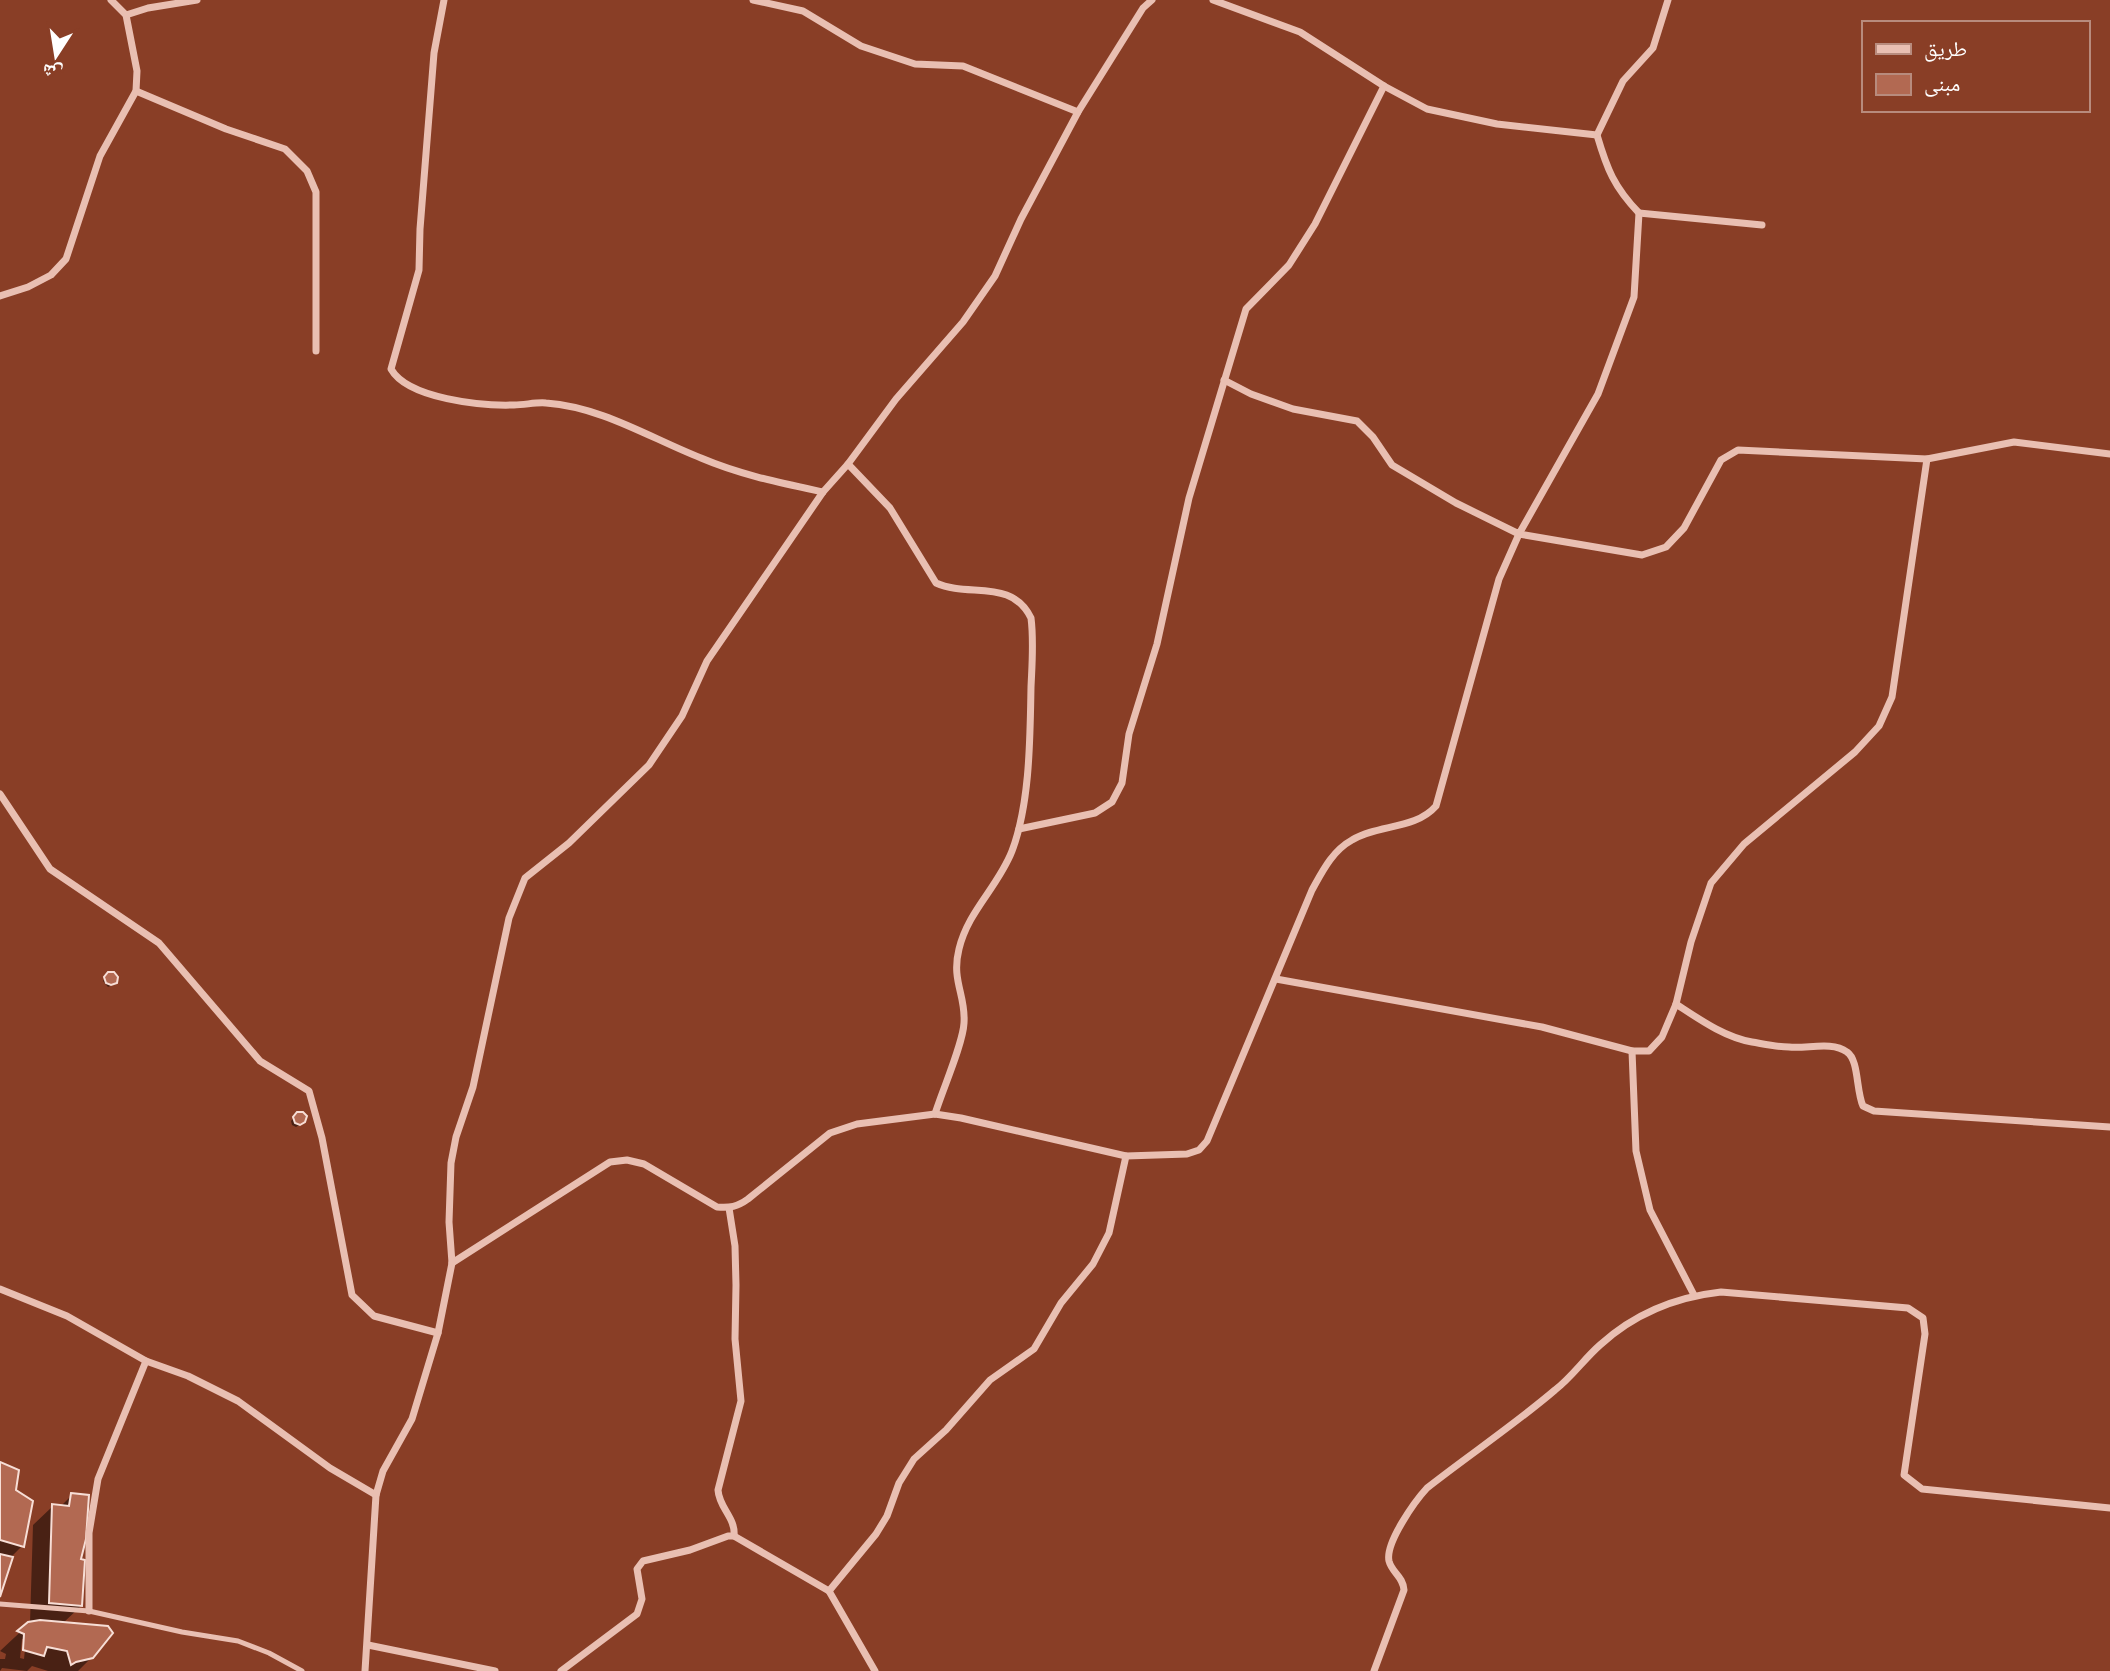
<svg xmlns="http://www.w3.org/2000/svg" width="2110" height="1671" font-family="Figtree,'Noto Naskh Arabic',sans-serif">
<style>
.shadow{fill:#0007;fill-rule:evenodd}
.building{fill:#b26952;stroke:#f7ded6;stroke-width:2}
.lines{fill:none;stroke-linecap:round;stroke-linejoin:round}
.lane{stroke:#e9bfb2;stroke-width:5}
.street{stroke:#e9bfb2;stroke-width:7}
</style>
<rect width="100%" height="100%" fill="#893e26"/>
<!-- shadow -->
<g class="shadow">
<polygon points="109,974 112,985 108,987 103,981"/>
<polygon points="297,1114 301,1124 296,1127 292,1125 291,1121"/>
<polygon points="0,1464 14,1491 22,1546 9,1559 0,1592"/>
<path d="M72,1495L79,1560L81,1606L62,1624L92,1657L78,1671H48L32,1666L27,1671L2,1668L0,1671V1659H5L6,1654L0,1651L30,1623L33,1525L53,1506L60,1507ZM22,1639H26L24,1659L20,1658Z"/>
</g>
<!-- building -->
<g class="building">
<polygon points="108,972 114,972 118,977 117,983 111,985 106,983 104,977"/>
<polygon points="297,1112 303,1112 307,1116 305,1122 300,1125 295,1123 293,1117"/>
<polygon points="0,1462 19,1470 16,1490 33,1501 24,1547 0,1540"/>
<polygon points="71,1493 89,1495 86,1539 81,1559 85,1560 82,1606 49,1603 52,1504 69,1506"/>
<polygon points="0,1554 13,1557 0,1597"/>
<polygon points="40,1620 108,1626 113,1633 93,1658 76,1662 71,1665 67,1651 47,1647 44,1656 23,1650 24,1634 17,1631 28,1622"/>
</g>
<g class="lines">
<!-- lane -->
<polyline class="lane" points="0,1604 89,1611 182,1632 238,1641 269,1653 302,1671"/>
<!-- street -->
<g class="street">
<path d="M444,0L434,53L420,229L419,270L391,369C408,399 482,406 514,405C525,405 536,402 546,403C602,407 650,438 701,458C741,475 781,483 823,492"/>
<polyline points="753,0 803,11 861,46 915,64 963,66 1078,112"/>
<polyline points="1213,0 1300,32 1384,86 1427,109 1497,124 1597,135 1623,81 1653,48 1668,0"/>
<polyline points="126,15 148,8 197,0"/>
<polyline points="136,91 226,129 285,149 307,171 316,192 316,351"/>
<polyline points="1639,213 1762,225"/>
<polyline points="0,296 28,287 51,275 66,259 100,156 136,91 137,71 126,15 111,0"/>
<path d="M1224,380L1251,394L1293,409L1357,421L1373,437L1392,465L1456,503L1519,534L1598,394L1634,297L1639,213C1614,187 1607,169 1597,135"/>
<path d="M848,464L890,508L936,583C968,598 1012,578 1031,618C1034,641 1032,664 1031,687C1030,739 1030,803 1012,851C998,887 968,911 959,949C951,981 966,995 964,1023C963,1044 942,1091 935,1114"/>
<polyline points="0,794 50,869 159,943 260,1061 309,1091 322,1138 352,1295 374,1316 438,1333"/>
<polyline points="1019,829 1095,813 1112,802 1122,783 1129,734 1157,644 1189,498 1246,309 1289,265 1315,224 1384,86"/>
<polyline points="1276,979 1542,1027 1632,1051 1649,1051 1662,1037 1676,1004 1691,942 1711,883 1744,844 1855,752 1879,726 1892,697 1927,459"/>
<path d="M1676,1004C1699,1019 1724,1037 1752,1042C1764,1044 1777,1047 1789,1047C1807,1049 1832,1041 1847,1052C1859,1060 1856,1091 1863,1106L1874,1111L2110,1127"/>
<polyline points="1632,1051 1636,1151 1650,1210 1694,1295"/>
<path d="M729,1208L735,1246L736,1285L735,1339L741,1401L718,1490C719,1508 736,1518 734,1536"/>
<path d="M452,1263L610,1162L627,1160L644,1164L717,1207C730,1208 737,1207 748,1199L830,1133L857,1124L935,1114L961,1118L1126,1156L1187,1154L1199,1150L1207,1141L1312,890C1322,872 1332,851 1352,840C1378,824 1415,830 1436,806L1499,579L1519,534L1642,555L1666,547L1684,528L1721,460L1738,450L1927,459L2014,442L2110,454"/>
<polyline points="0,1289 67,1316 146,1361 188,1376 238,1401 330,1468 376,1495"/>
<polyline points="829,1591 876,1534 887,1516 899,1483 914,1459 946,1430 990,1380 1034,1349 1061,1303 1093,1264 1109,1233 1126,1156"/>
<polyline points="89,1611 89,1533 98,1479 146,1361"/>
<polyline points="368,1645 495,1671"/>
<polyline points="365,1671 376,1495 383,1471 412,1419 438,1333 452,1263 449,1222 451,1163 456,1137 473,1087 509,918 525,878 569,843 649,765 682,716 707,661 823,492 848,464 896,399 963,322 995,276 1021,219 1078,112 1143,8 1152,0"/>
<polyline points="561,1671 637,1614 642,1599 637,1569 643,1561 690,1550 728,1536 734,1536 829,1591 875,1671"/>
<path d="M1374,1671L1404,1590C1403,1576 1392,1573 1389,1561C1385,1543 1415,1501 1427,1488C1469,1455 1514,1425 1555,1390C1572,1377 1584,1359 1600,1345C1634,1314 1676,1297 1721,1292L1908,1308L1923,1318L1925,1334L1904,1475L1922,1489L2110,1508"/>
</g>
</g>
<!-- legend -->
<rect x="1862" y="21" width="228" height="91" fill="#893e26" stroke="#b88b7d" stroke-width="2"/>
<rect x="1876" y="44" width="35" height="10" fill="#e9bfb2" stroke="#b88b7d" stroke-width="2"/>
<text x="1924" y="56" font-size="21" fill="#ffffff">طريق</text>
<rect x="1876" y="74" width="35" height="21" fill="#b26952" stroke="#b88b7d" stroke-width="2"/>
<text x="1924" y="91" font-size="21" fill="#ffffff">مبنى</text>
<!-- north arrow -->
<g transform="translate(56 56) rotate(192)" stroke="#893e26" stroke-width="5" paint-order="stroke">
<path d="M0-5L12 26L0 18L-12 26Z" fill="#ffffff"/>
<text y="-10" font-size="19" font-weight="bold" text-anchor="middle" fill="#ffffff">ش</text>
</g>
</svg>
